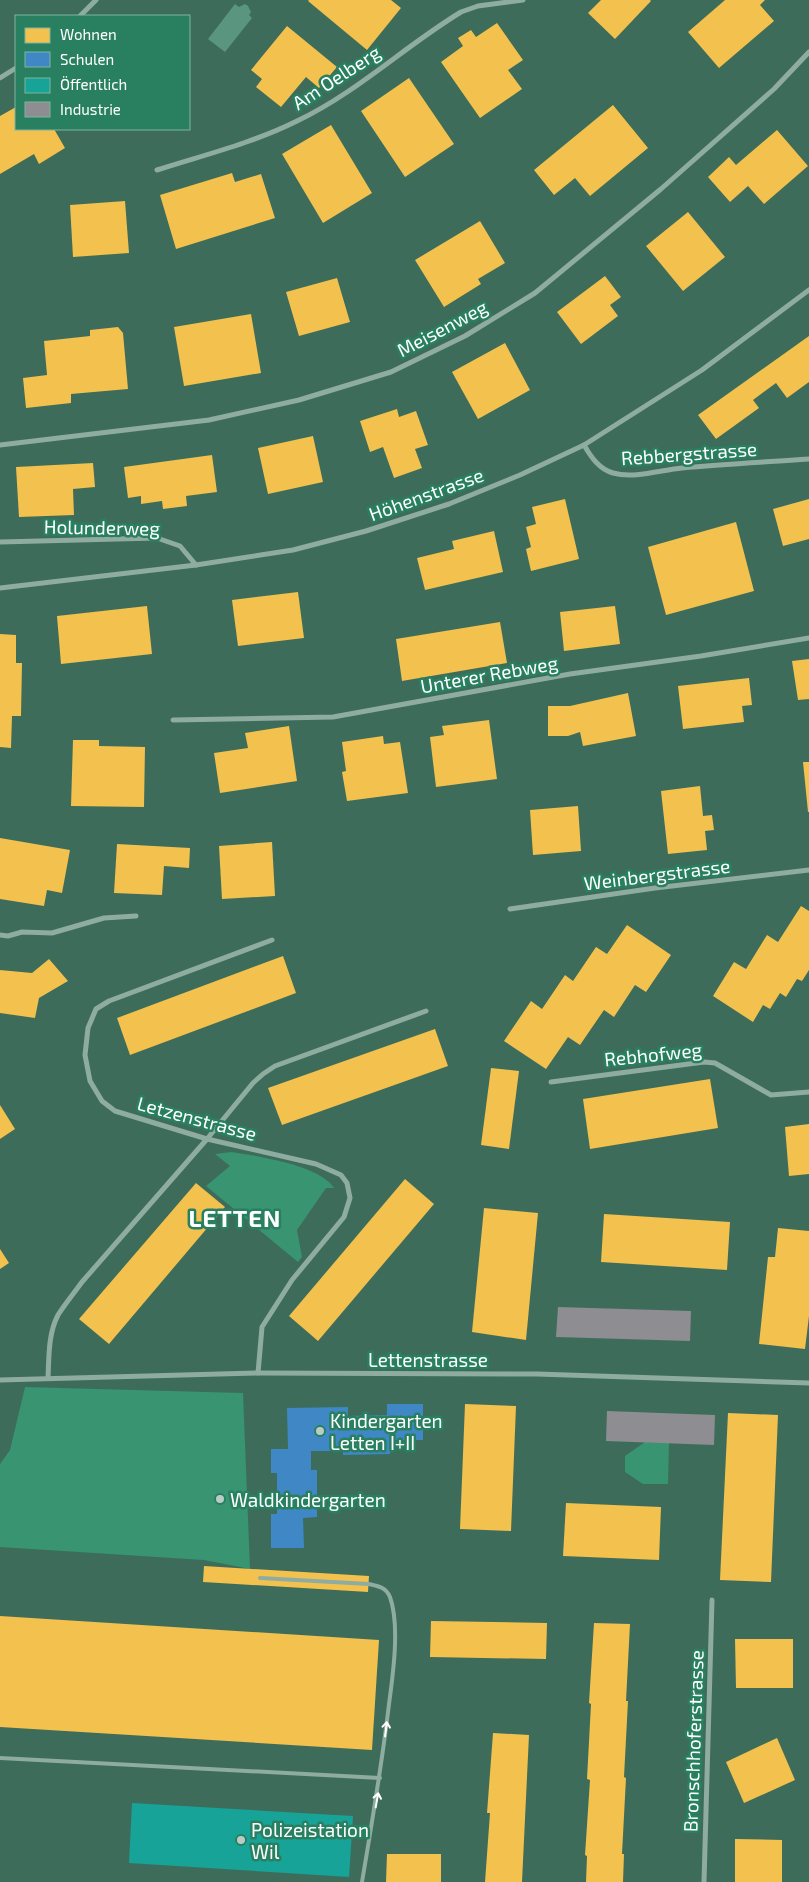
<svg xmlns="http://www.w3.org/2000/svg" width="809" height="1882" font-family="'Exo 2',sans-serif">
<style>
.green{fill:#389471}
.water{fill:#5a967f}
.homes{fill:#f2c14e}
.schools{fill:#3f88c5}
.public{fill:#17a398}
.industry{fill:#8d8d92}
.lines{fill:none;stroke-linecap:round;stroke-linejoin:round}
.service{stroke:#8faca1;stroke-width:4}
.minor{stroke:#8faca1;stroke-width:5}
.oneway{stroke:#fff}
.poi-dot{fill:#bbccc6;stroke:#298061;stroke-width:2}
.labels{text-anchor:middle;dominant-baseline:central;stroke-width:5;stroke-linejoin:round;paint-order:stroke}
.street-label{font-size:19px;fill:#fff;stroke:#298061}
.poi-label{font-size:19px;fill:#fff;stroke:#298061;text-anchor:start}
.district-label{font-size:24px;font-weight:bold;letter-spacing:1px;fill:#fff;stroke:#298061}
</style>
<rect width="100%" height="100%" fill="#3d6c5b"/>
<!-- green -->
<g class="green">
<path d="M231,1152C257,1156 320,1165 334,1188H326L297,1230L302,1257L298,1262L206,1186L230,1166L215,1154Z"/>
<polygon points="25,1387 243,1393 250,1569 204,1560 0,1547 0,1464 10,1450"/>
<polygon points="645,1442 669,1443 668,1484 643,1484 625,1472 625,1456"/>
</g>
<!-- water -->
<polygon class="water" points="235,4 239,7 245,4 248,6 251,12 249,15 252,18 225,52 208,39"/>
<!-- homes -->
<g class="homes">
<polygon points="309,0 391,0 401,8 367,50 308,1"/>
<polygon points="601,0 650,0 651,1 615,39 588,13"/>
<polygon points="725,0 765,0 760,5 774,21 719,68 688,32"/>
<polygon points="497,23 523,60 508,70 522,89 480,118 441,62 463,46 458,38 471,30 476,37"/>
<polygon points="287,26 337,67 319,88 306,77 281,107 256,87 262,79 251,70"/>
<polygon points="409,78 454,144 405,177 361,111"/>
<polygon points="613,105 648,148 590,196 575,178 554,195 534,170"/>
<polygon points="16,107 16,129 54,129 65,148 39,164 34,154 0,174 0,116"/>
<polygon points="331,125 372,193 323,223 282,154"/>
<polygon points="777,130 808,166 764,204 748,186 730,202 708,177 729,157 736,165"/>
<polygon points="232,173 235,182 261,174 275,218 176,249 160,195"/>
<polygon points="125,201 129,253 73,257 70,205"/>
<polygon points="688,212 725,257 683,291 646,246"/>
<polygon points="480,221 505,263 478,279 481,284 444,307 415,260"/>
<polygon points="605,276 621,297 610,305 618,316 581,344 557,312"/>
<polygon points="337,278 350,322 299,336 286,292"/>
<polygon points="251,314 261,373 184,386 174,327"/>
<polygon points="118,327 123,333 128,389 71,394 71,403 26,408 23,378 47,375 44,341 90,336 90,330"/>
<polygon points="809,336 809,382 787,398 776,383 753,400 759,408 716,439 698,415"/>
<polygon points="505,343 530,390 478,419 452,372"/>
<polygon points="397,409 399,417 416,411 428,445 415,449 422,468 394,478 383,447 370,452 360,421"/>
<polygon points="313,436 323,482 268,494 258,448"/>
<polygon points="212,455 217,492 186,496 187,506 163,509 162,501 141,504 141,496 128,498 124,467"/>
<polygon points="93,463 95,487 73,489 74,515 19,517 16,467"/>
<polygon points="565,499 579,559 531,571 526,549 531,547 526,527 536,524 532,507"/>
<polygon points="809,499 809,539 783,546 773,509"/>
<polygon points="736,522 754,591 666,615 648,547"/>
<polygon points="494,531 503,572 425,590 417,558 454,549 452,541"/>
<polygon points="298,592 304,638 238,646 232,600"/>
<polygon points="147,606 152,654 61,664 57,616"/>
<polygon points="615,606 620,644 564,651 560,612"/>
<polygon points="500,622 507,663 402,681 396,639"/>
<polygon points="0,634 16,635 16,663 22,663 21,716 12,716 11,748 0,747"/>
<polygon points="809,659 809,699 798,700 792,661"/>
<polygon points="749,678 752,705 742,706 744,722 683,729 678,686"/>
<polygon points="628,693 636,736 583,746 580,732 568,736 548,736 548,706 570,706"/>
<polygon points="489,720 497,779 436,787 430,737 444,735 442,726"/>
<polygon points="289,726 297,781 220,793 214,753 248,748 245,733"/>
<polygon points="383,736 384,744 400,742 408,793 347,801 342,772 346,771 342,742"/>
<polygon points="73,740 99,740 99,746 145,747 144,807 71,806"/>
<polygon points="803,762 809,762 809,812 808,812"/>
<polygon points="700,786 703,816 712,815 714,830 705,831 707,850 668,854 661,791"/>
<polygon points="578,806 581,851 533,855 530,810"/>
<polygon points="0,838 70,850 62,893 47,890 44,906 0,899"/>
<polygon points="272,842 275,896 222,899 219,846"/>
<polygon points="117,844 190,848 189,868 164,866 162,895 114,893"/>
<polygon points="801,906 809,911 809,970 802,981 797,979 786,997 780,993 770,1009 763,1005 753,1022 713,996 734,962 746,969 767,935 778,942"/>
<polygon points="627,925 671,955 646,992 635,985 614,1017 604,1010 580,1045 568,1037 546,1069 504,1041 531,1001 542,1009 565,975 573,981 596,947 607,954"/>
<polygon points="283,956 296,993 130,1055 117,1018"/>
<polygon points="49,959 68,981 39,998 35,1018 0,1013 0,970 32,973"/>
<polygon points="435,1029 448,1066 282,1125 268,1088"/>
<polygon points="491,1068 519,1071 509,1149 481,1145"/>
<polygon points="710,1079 718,1128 590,1149 583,1099"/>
<polygon points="0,1105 15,1129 0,1139"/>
<polygon points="809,1124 809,1174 789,1176 785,1127"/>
<polygon points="405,1179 434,1204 318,1341 289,1316"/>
<polygon points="196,1183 225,1207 109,1344 79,1319"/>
<polygon points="484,1208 538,1213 526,1340 472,1332"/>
<polygon points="604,1214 730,1222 727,1270 601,1262"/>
<polygon points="778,1228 809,1231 809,1316 805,1349 759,1344 768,1257 775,1257"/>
<polygon points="0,1249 9,1263 0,1269"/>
<polygon points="465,1404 516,1406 511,1531 460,1529"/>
<polygon points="728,1413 778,1415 771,1582 720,1580"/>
<polygon points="566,1503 661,1507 659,1560 563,1556"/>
<polygon points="204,1566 369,1576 368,1592 203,1582"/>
<polygon points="0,1616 379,1640 372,1750 0,1727"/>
<polygon points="431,1621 547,1623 546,1659 430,1657"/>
<polygon points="594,1623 630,1624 626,1701 628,1701 624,1777 626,1778 622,1854 624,1854 623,1882 586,1882 587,1856 585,1855 590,1780 587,1779 591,1704 589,1703"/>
<polygon points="735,1639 793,1639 793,1688 736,1688"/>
<polygon points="493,1733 529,1735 522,1882 485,1882 490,1813 487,1813"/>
<polygon points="777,1738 795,1780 744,1803 726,1762"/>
<polygon points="735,1839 782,1840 782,1882 735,1882"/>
<polygon points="387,1854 441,1854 441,1882 386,1882"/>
</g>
<!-- schools -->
<polygon class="schools" points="387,1404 423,1404 423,1440 390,1440 390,1454 343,1455 343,1451 311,1451 311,1470 317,1470 317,1517 303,1518 304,1548 271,1548 271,1514 277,1514 277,1473 271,1473 271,1449 288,1449 287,1408 348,1407 348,1416 387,1415"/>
<!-- public -->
<polygon class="public" points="132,1803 353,1816 349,1877 129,1863"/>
<!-- industry -->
<g class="industry">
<polygon points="558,1307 691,1311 690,1341 556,1337"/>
<polygon points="607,1411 715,1415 714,1445 606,1441"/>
</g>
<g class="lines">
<!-- service -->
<g class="service">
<path d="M260,1578L369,1584C378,1586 386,1587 390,1597C400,1625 393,1675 389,1704C382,1764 372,1823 362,1882"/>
<polyline points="0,1758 380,1778"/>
</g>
<!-- minor -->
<g class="minor">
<polyline points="80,16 96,0"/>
<polyline points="0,78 16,68"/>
<path d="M157,170C204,155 253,143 297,121C356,93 405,46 461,12L478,6L523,0"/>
<polyline points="0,445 209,420 299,400 391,372 465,336 535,293 661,189 774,89 809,52"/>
<path d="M584,445C591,457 599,469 613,473C634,479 661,470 682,468C724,464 767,462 809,459"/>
<polyline points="0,542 157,538 180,546 196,565"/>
<polyline points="0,588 196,565 293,550 366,531 449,504 520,475 584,445 702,370 809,290"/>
<polyline points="173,720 333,717 570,674 701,656 809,638"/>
<polyline points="510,909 655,888 809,870"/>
<polyline points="0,935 8,936 22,932 52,933 104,918 136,916"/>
<polyline points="551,1082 704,1062 715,1063 771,1095 809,1092"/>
<polyline points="258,1373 262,1327 292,1280 344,1217 350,1198 347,1183 341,1175 316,1164 207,1139 115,1111 102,1101 90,1081 85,1055 88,1028 96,1009 109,1001 272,940"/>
<path d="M48,1378C49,1358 48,1334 58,1315C65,1304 74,1293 82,1282L207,1139L253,1083L263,1074L275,1066L426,1011"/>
<polyline points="0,1380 258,1373 537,1374 809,1383"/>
<polyline points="704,1882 712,1600"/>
</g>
</g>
<!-- one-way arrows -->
<defs><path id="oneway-shaft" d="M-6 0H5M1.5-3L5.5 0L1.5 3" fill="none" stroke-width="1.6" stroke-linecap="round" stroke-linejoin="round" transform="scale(1.25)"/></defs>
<g class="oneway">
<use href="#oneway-shaft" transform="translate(386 1729) rotate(-83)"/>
<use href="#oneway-shaft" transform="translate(377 1800) rotate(-80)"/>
</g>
<!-- markers -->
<g class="poi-dot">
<circle cx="320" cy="1431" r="5"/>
<circle cx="220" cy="1499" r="5"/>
<circle cx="241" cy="1840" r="5"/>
</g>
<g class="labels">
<!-- street labels -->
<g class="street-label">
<text transform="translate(336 77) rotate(-33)">Am Oelberg</text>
<text transform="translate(442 328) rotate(-28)">Meisenweg</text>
<text transform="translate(689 453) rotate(-4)">Rebbergstrasse</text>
<text transform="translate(426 494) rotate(-20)">Höhenstrasse</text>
<text transform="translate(102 527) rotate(1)">Holunderweg</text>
<text transform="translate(489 674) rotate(-10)">Unterer Rebweg</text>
<text transform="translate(657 874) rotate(-7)">Weinbergstrasse</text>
<text transform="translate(653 1054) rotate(-6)">Rebhofweg</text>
<text transform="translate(197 1118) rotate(15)">Letzenstrasse</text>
<text x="428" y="1359">Lettenstrasse</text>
<text transform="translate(693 1741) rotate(-88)">Bronschhoferstrasse</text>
</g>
<!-- poi labels -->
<g class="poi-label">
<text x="330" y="1420">Kindergarten<tspan x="330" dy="22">Letten I+II</tspan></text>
<text x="230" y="1499">Waldkindergarten</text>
<text x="251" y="1829">Polizeistation<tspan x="251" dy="22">Wil</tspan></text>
</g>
<!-- district labels -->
<g class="district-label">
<text x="235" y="1217">LETTEN</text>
</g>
</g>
<!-- legend -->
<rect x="15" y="15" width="175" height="115" fill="#298061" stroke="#7fb3a0"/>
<rect x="25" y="28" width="25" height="15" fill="#f2c14e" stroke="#7fb3a0"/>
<text x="60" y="40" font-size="15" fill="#ffffff">Wohnen</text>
<rect x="25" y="52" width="25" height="15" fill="#3f88c5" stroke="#7fb3a0"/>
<text x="60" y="65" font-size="15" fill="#ffffff">Schulen</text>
<rect x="25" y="78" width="25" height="15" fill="#17a398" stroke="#7fb3a0"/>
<text x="60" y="90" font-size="15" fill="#ffffff">Öffentlich</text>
<rect x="25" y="102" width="25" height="15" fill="#8d8d92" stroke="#7fb3a0"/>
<text x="60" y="115" font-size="15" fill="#ffffff">Industrie</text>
</svg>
